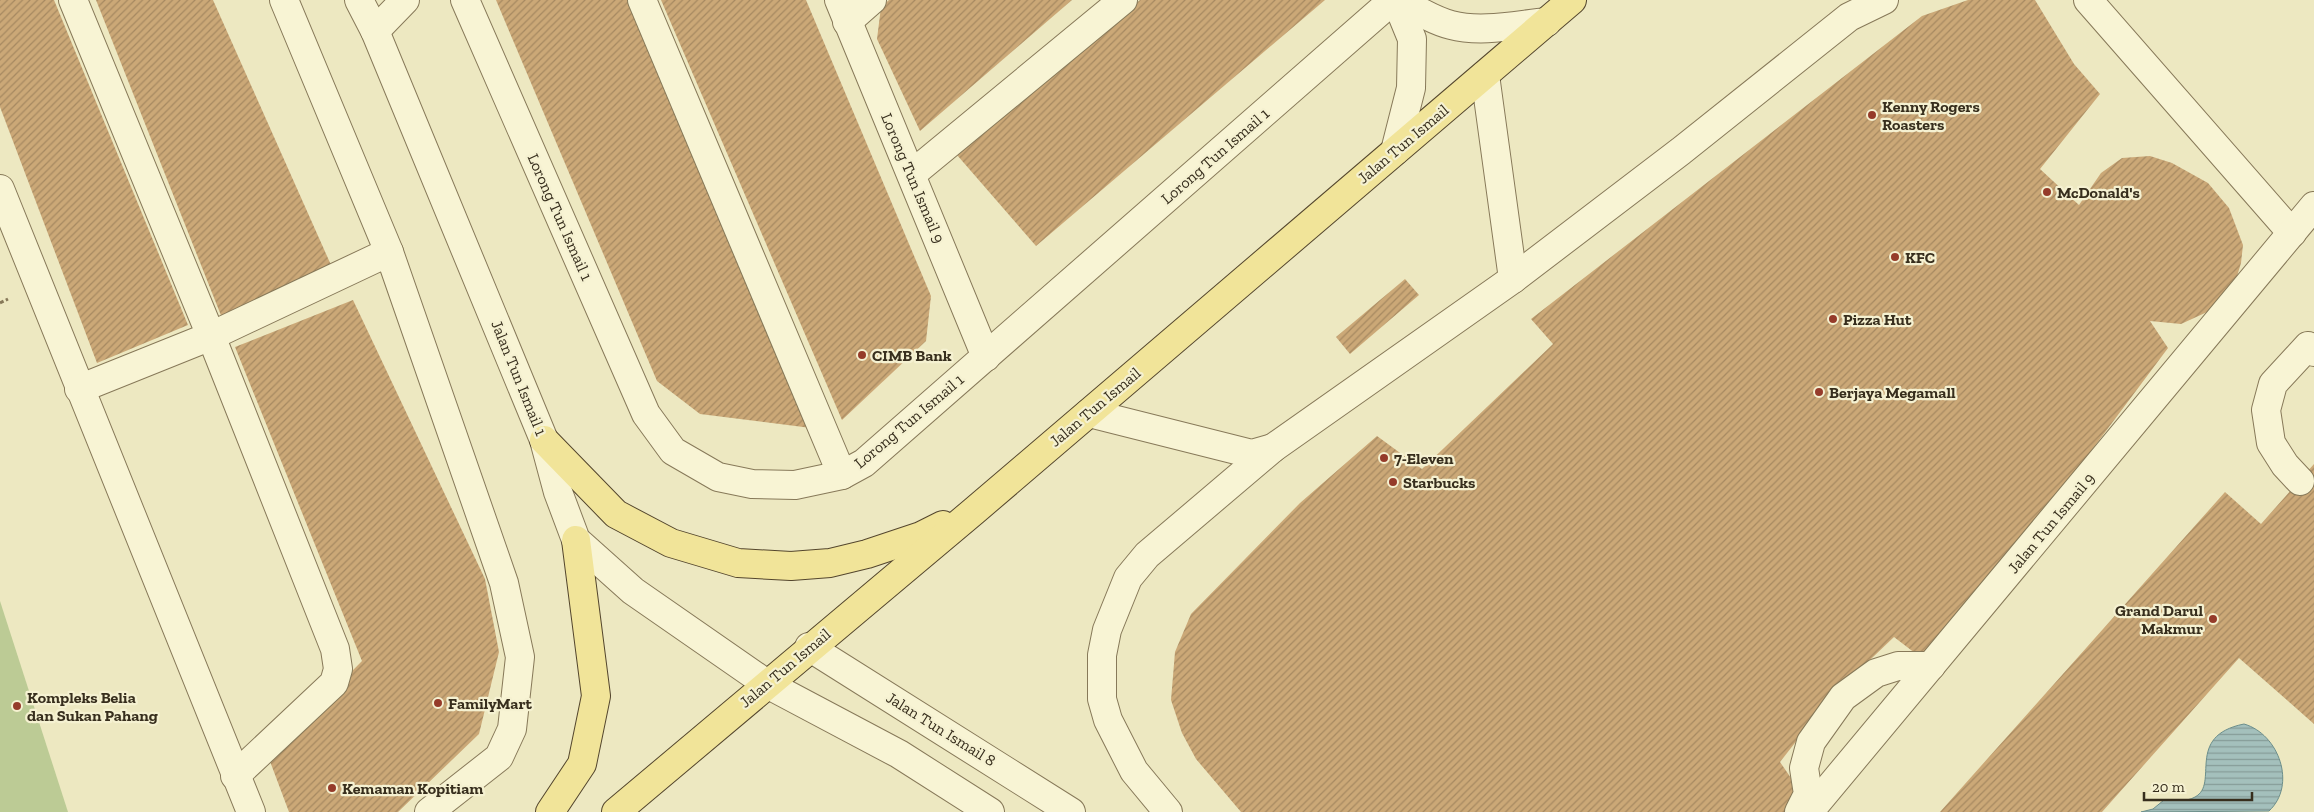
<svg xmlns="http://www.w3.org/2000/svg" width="2314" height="812" font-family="'Zilla Slab',serif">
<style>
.green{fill:#bccb95}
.water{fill:url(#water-rules);stroke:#6b8e8b}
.building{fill:url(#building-hatch)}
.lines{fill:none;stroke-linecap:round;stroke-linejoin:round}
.minor-casing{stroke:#877959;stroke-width:30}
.major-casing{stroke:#54462d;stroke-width:30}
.path{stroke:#877959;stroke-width:3;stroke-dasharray:4 2.5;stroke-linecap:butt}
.minor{stroke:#f8f4d4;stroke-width:28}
.major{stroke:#f1e499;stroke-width:28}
.poi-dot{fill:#953b2a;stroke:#f5f1d1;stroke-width:2}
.labels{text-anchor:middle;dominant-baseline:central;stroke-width:4.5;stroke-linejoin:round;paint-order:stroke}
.poi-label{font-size:16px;font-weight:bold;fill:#372e1d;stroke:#f5f1d1;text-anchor:start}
.street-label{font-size:16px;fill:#372e1d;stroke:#f5f1d1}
</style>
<defs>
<pattern id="water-rules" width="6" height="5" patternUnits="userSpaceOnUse" patternTransform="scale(1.25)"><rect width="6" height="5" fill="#a4c0bc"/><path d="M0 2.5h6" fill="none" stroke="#869c98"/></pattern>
<pattern id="building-hatch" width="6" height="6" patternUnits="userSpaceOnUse" patternTransform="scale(1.25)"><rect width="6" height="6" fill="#cba877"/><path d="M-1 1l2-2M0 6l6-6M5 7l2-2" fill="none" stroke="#a68961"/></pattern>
</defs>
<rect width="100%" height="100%" fill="#ede8c1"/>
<!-- green -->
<polygon class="green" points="0,601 68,812 0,812"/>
<!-- water -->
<path class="water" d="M2244,724C2279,734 2297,785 2269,811L2141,812L2153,809L2164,800C2175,798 2185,803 2195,797C2220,784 2184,736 2244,724Z"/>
<!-- building -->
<g class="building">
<polygon points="0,0 54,0 188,325 97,363 0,107"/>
<polygon points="96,0 213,0 335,274 224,323"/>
<polygon points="496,0 627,0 811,428 700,414 657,381"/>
<polygon points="661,0 806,0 931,296 926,341 842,420"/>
<polygon points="889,0 1072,0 920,131 877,39 881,7"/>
<polygon points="1140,0 1325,0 1036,246 957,155"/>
<polygon points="1968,0 2035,0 2074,64 2100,94 2040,169 2079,205 2101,173 2122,158 2150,156 2172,163 2208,183 2229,208 2243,245 2241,263 2235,283 2218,307 2181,324 2150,321 2168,348 1964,621 1924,660 1894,637 1830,698 1780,762 1802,794 1787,812 1241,812 1196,759 1182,733 1171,700 1175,652 1191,614 1300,503 1377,436 1422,469 1553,344 1531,319 1922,16"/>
<polygon points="1405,279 1419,295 1350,354 1336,337"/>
<polygon points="353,300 485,579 499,652 479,734 398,812 289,812 268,756 362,661 235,347"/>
<polygon points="2314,464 2314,724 2239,658 2102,812 1940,812 2225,492 2261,524"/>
</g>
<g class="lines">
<!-- minor casing -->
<g class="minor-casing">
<g id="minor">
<polyline points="73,0 211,336 335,649 338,669 334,683 235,776"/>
<polyline points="284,0 389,252 504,583 520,657 512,729 499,757 429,812"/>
<polyline points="359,0 375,31 544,440 558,492 576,540 633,591 767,684 899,754 990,812"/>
<polyline points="465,0 646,414 673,451 718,477 752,484 795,485 842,475 864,463 1393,0"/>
<polyline points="642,0 842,475"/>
<polyline points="839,0 986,357"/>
<path d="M1399,0C1415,9 1432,20 1451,25C1481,33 1516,25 1547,22"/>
<polyline points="2088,0 2292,233"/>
<polyline points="847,22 872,0"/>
<polyline points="375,31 405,0"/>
<polyline points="1485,75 1513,279"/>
<polyline points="1395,151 1411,88 1412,39 1396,0"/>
<polyline points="912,174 1123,0"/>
<polyline points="0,189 251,812"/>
<polyline points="79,389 211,336 389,252"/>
<polyline points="1089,413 1252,454 1273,448"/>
<polyline points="2300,481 2285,465 2271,443 2266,410 2273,384 2308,346 2314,352"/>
<polyline points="809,647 1071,812"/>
<polyline points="1168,812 1134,771 1108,720 1102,699 1102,655 1107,630 1128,578 1147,555 1273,448 1513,279 1681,151 1849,17 1884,0"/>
<polyline points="1799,812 1808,794 1804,768 1811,742 1843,697 1876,673 1898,666 1931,666"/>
<polyline points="1809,812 2314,206"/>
</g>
</g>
<!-- major casing -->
<g class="major-casing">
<g id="major">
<polyline points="544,440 616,514 671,543 738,563 791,566 830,563 867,554 921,536 943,525"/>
<polyline points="550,812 582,764 596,696 576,540"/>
<polyline points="616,812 974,511 1572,0"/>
</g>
</g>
<!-- path -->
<polyline class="path" points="0,303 8,299"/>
<!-- minor -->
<use href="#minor" class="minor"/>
<!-- major -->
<use href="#major" class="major"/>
</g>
<!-- markers -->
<g class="poi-dot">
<circle cx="1872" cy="115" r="5"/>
<circle cx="2047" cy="192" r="5"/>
<circle cx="1895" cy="257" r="5"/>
<circle cx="1833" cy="319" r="5"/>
<circle cx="862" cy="355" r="5"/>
<circle cx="1819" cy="392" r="5"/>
<circle cx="1384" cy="458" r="5"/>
<circle cx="1393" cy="482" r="5"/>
<circle cx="2213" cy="619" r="5"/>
<circle cx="438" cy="703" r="5"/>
<circle cx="17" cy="706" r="5"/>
<circle cx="332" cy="788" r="5"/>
</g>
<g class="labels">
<!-- poi labels -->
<g class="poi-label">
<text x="1882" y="106">Kenny Rogers<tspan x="1882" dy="18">Roasters</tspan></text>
<text x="2057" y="192">McDonald's</text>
<text x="1905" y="257">KFC</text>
<text x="1843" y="319">Pizza Hut</text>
<text x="872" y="355">CIMB Bank</text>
<text x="1829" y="392">Berjaya Megamall</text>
<text x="1394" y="458">7-Eleven</text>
<text x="1403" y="482">Starbucks</text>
<text x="2203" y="610" text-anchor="end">Grand Darul<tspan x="2203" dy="18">Makmur</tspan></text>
<text x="27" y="697">Kompleks Belia<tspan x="27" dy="18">dan Sukan Pahang</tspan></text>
<text x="448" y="703">FamilyMart</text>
<text x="342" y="788">Kemaman Kopitiam</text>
</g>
<!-- street labels -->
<g class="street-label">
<text transform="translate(1403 144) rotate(-40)">Jalan Tun Ismail</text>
<text transform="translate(1215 156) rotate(-41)">Lorong Tun Ismail 1</text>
<text transform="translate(913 178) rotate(67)">Lorong Tun Ismail 9</text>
<text transform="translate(560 217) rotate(66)">Lorong Tun Ismail 1</text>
<text transform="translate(519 378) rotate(68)">Jalan Tun Ismail 1</text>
<text transform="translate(1095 407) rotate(-40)">Jalan Tun Ismail</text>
<text transform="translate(909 421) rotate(-40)">Lorong Tun Ismail 1</text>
<text transform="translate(2051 523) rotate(-50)">Jalan Tun Ismail 9</text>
<text transform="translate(785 668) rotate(-40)">Jalan Tun Ismail</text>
<text transform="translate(941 729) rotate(32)">Jalan Tun Ismail 8</text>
</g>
</g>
<!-- scale -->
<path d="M2144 792v8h108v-8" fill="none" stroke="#372e1d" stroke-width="2.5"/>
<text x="2152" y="792" font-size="15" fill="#372e1d" stroke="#f5f1d1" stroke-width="4" paint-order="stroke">20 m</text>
</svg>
